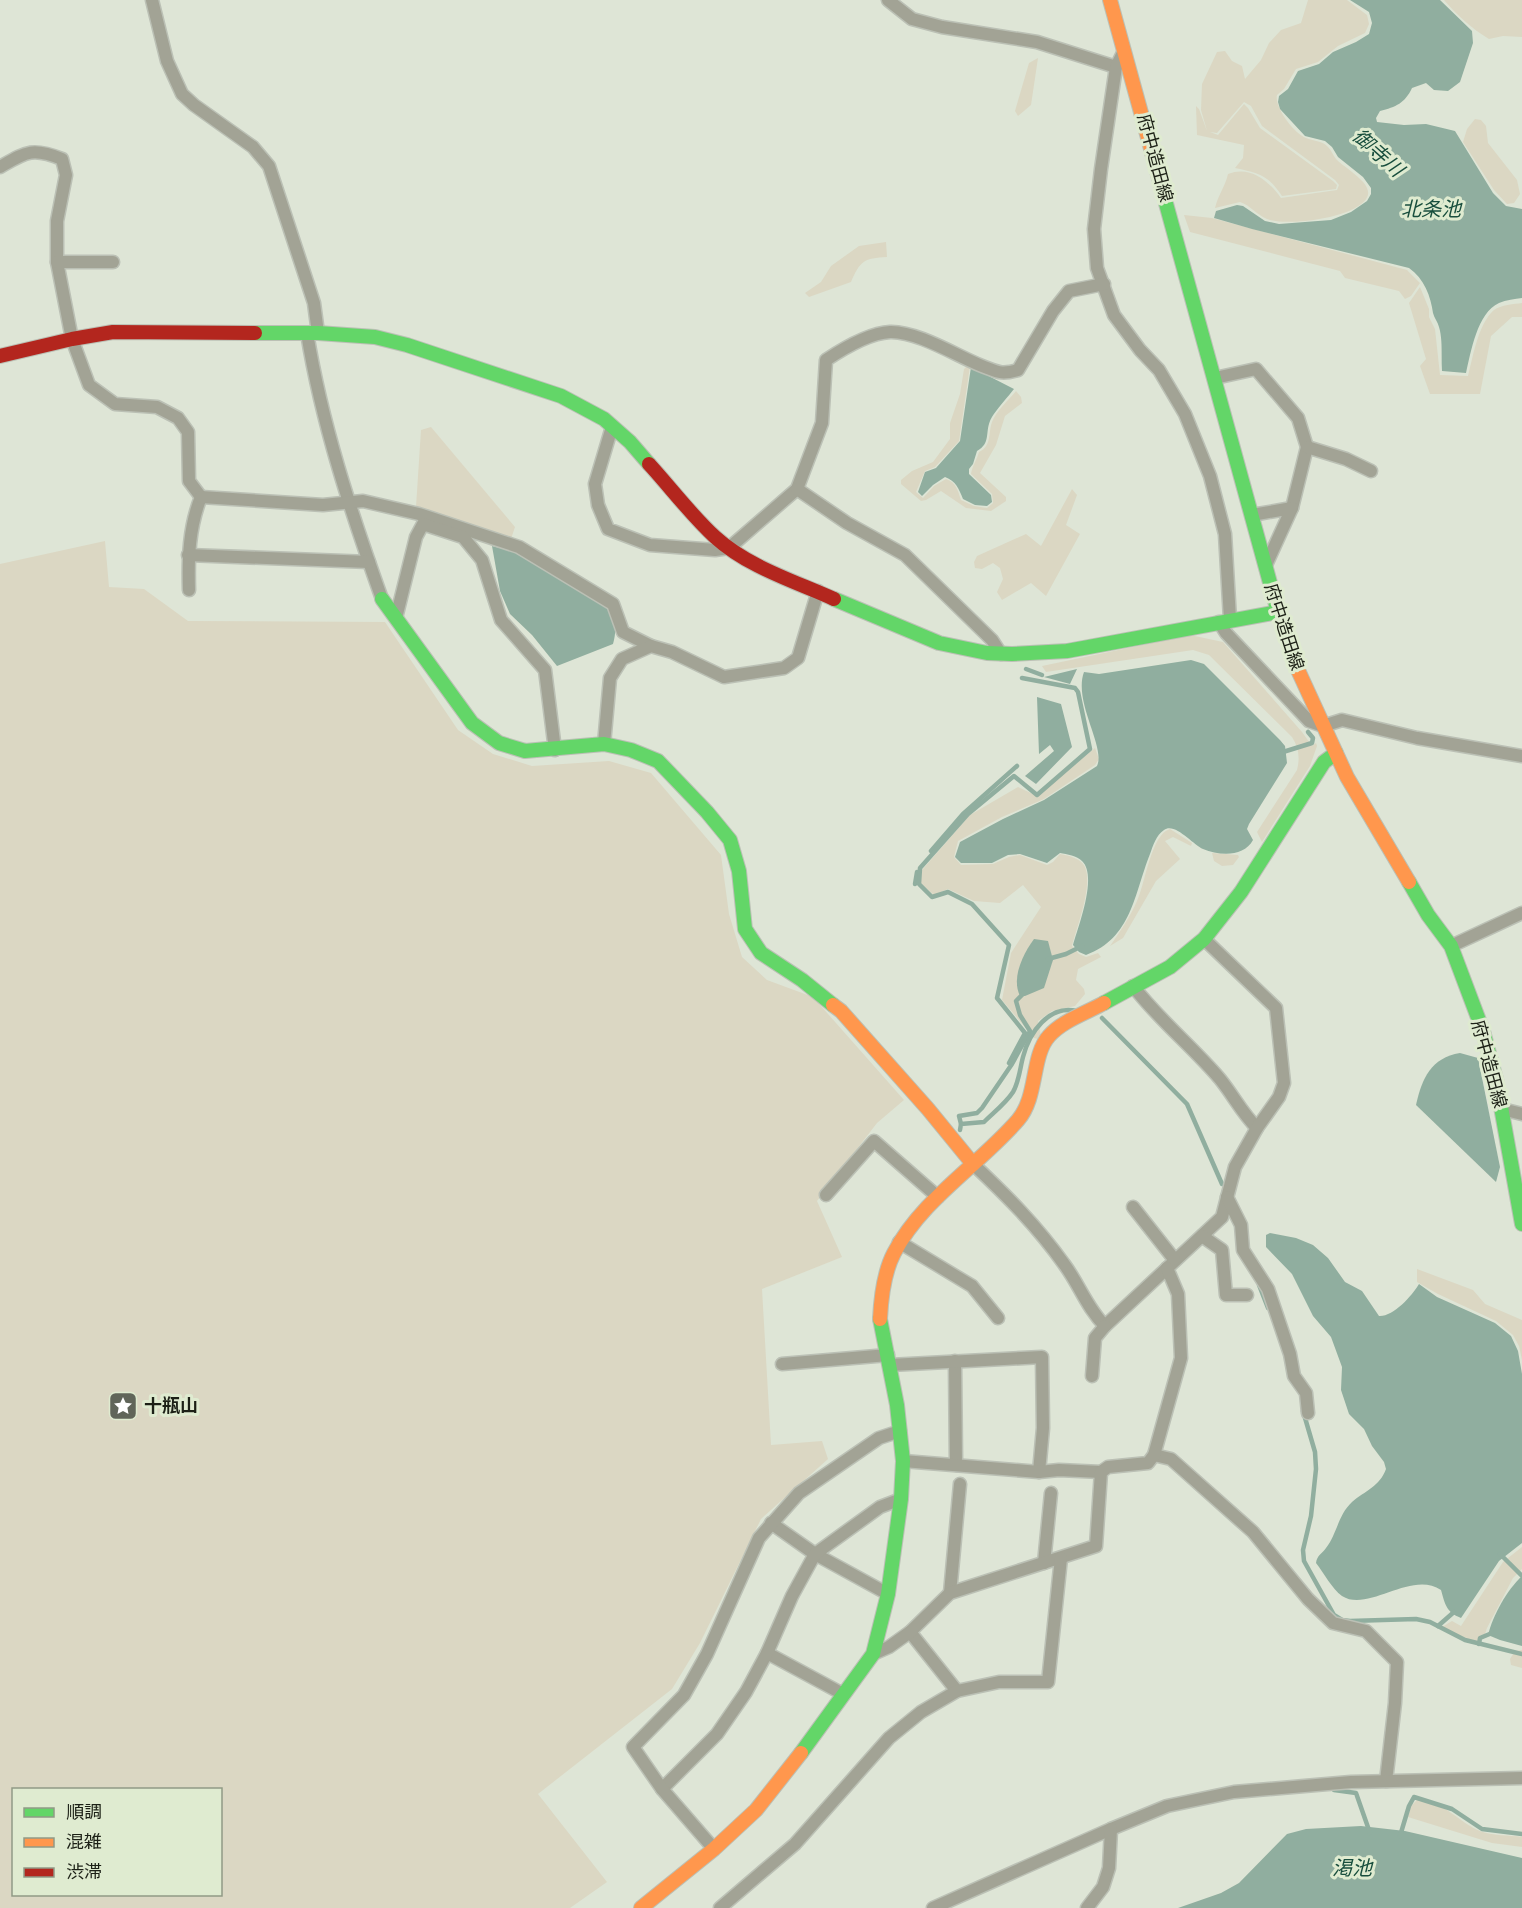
<svg xmlns="http://www.w3.org/2000/svg" width="1522" height="1908" font-family="'Nunito Sans','Noto Sans JP',sans-serif">
<style>
.green{fill:#dbd7c3;fill-rule:evenodd}
.water{fill:#90ae9f}
.lines{fill:none;stroke-linecap:round;stroke-linejoin:round}
.stream{stroke:#90ae9f;stroke-width:4.5}
.street-casing{stroke:#bbc0b5;stroke-width:15}
.fast-casing{stroke:#bbc0b5;stroke-width:16}
.slow-casing{stroke:#bbc0b5;stroke-width:16}
.jam-casing{stroke:#bbc0b5;stroke-width:16}
.street{stroke:#a2a395;stroke-width:12}
.fast{stroke:#63d668;stroke-width:14}
.slow{stroke:#ff974d;stroke-width:14}
.jam{stroke:#b3261e;stroke-width:14}
.labels{text-anchor:middle;dominant-baseline:central;stroke-width:6;stroke-linejoin:round;paint-order:stroke}
.street-label{font-size:18px;fill:#1c2016;stroke:#dfebd0}
.poi-label{font-size:18px;font-weight:bold;fill:#1c2016;stroke:#dfebd0;text-anchor:start}
.water-label{font-size:20px;font-style:italic;fill:#184e3d;stroke:#dfebd0}
</style>
<rect width="100%" height="100%" fill="#dee5d6"/>
<!-- green -->
<g class="green">
<path d="M1308,0H1347L1367,15L1369,24L1365,33L1338,46L1318,62L1296,69L1284,89L1277,95C1274,107 1294,133 1306,138C1313,141 1322,141 1327,146C1332,150 1333,157 1338,161C1357,177 1389,193 1349,211C1331,219 1286,226 1267,219C1257,215 1250,205 1240,202L1215,208C1218,195 1225,187 1228,174C1250,165 1269,181 1281,198L1337,190L1339,185L1335,180L1262,126L1251,106L1244,102L1217,133L1210,132L1218,135L1244,104L1248,108L1260,128L1333,181L1337,185L1336,189L1282,196C1268,175 1259,173 1235,168L1243,158L1244,145L1197,135L1196,106L1199,109L1207,131L1201,110L1202,84L1217,52L1225,51L1232,61L1242,66L1245,79L1261,60L1269,43L1281,30L1301,23Z"/>
<path d="M1444,0H1522V37L1503,36L1489,39C1471,28 1457,15 1444,0Z"/>
<polygon points="1038,58 1031,105 1018,116 1015,111 1029,63"/>
<polygon points="1475,119 1481,120 1486,126 1488,143 1517,180 1520,194 1514,203 1507,204 1494,190 1463,142 1467,129"/>
<polygon points="1184,215 1212,218 1407,270 1420,283 1411,296 1405,299 1399,291 1345,278 1340,271 1190,232"/>
<path d="M886,242L887,257C864,258 860,261 851,282L809,297L805,293L821,282L831,266L859,246Z"/>
<path d="M1420,287L1429,309V317L1435,329L1440,375L1468,376C1473,357 1478,324 1494,310C1501,305 1514,304 1522,303V317H1512L1491,336L1480,394H1430L1420,366L1426,359L1409,303Z"/>
<path d="M967,366H970L959,441L935,467L925,471L916,492L923,498L934,486L946,479C956,482 958,491 961,500L974,506L987,508L993,503L992,494L971,474C972,467 977,459 979,452C992,446 988,433 992,422C996,411 1009,400 1016,391L1021,397L1022,403L1005,416L996,445L980,473L1006,497V501L991,511L966,508L941,491L926,500L921,501L901,484V480L912,471L933,462L950,439V423L960,394L964,369Z"/>
<polygon points="431,427 515,527 511,539 416,507 421,430"/>
<polygon points="1072,489 1077,495 1066,525 1080,534 1046,596 1031,583 1002,600 997,592 1003,579 1000,568 993,563 982,569 975,568 974,562 977,556 1026,534 1041,546"/>
<path d="M105,541L109,587L144,589L188,621L385,622L458,730L493,754L532,766L609,761L651,773L721,855L729,914L742,957L767,980L813,997L904,1100L877,1123L817,1201L842,1257L762,1289L771,1445L822,1441L828,1459L761,1519L700,1643L672,1689L538,1794L607,1882L570,1908H0V564ZM14,1790H220V1894H14Z"/>
<path d="M1190,635L1223,642L1302,732L1312,746L1316,743L1317,746L1310,766L1262,842L1257,832L1297,770C1300,758 1299,748 1292,737L1209,655L1193,650L1046,672L1042,666Z"/>
<path d="M1095,748L1099,759L1095,765L1044,799L1002,817L958,841L954,857L961,865L993,864L1009,857L1020,855L1047,865L1053,862L1060,854C1069,856 1081,858 1085,867C1093,886 1077,926 1072,946L1079,954L1086,957L1098,953L1101,957L1078,969L1076,980L1084,989L1085,994L1075,1006L1052,1011L1038,1021L1041,1036L1038,1039L1034,1038L1002,1000L1011,953L1041,907L1023,885L1000,903L974,901L948,889L934,895L920,883L922,870L970,815L1018,787L1037,796Z"/>
<path d="M1170,829L1192,843L1191,846L1173,837L1165,841L1180,859L1156,881L1123,938L1110,946C1120,932 1130,917 1137,901C1145,885 1151,834 1170,829Z"/>
<polygon points="1212,853 1238,855 1239,857 1233,865 1222,866 1214,861"/>
<polygon points="1417,1269 1473,1290 1485,1304 1522,1320 1522,1360 1519,1346 1513,1335 1496,1321 1438,1294 1417,1282"/>
<polygon points="1522,1547 1522,1569 1513,1578 1487,1628 1485,1634 1479,1636 1478,1642 1466,1639 1442,1627 1452,1621 1461,1626 1503,1562"/>
<polygon points="1522,1650 1522,1668 1511,1665 1510,1659 1515,1651"/>
<path d="M1417,1800C1446,1802 1458,1822 1480,1831C1492,1836 1509,1835 1522,1837V1847L1492,1843L1408,1817L1411,1806Z"/>
</g>
<!-- water -->
<g class="water">
<path d="M1350,0H1440L1472,31L1473,43L1460,82L1448,91L1434,90L1426,83L1412,88C1405,103 1396,107 1380,111L1376,118L1377,122L1404,125L1426,124L1455,131L1493,193L1506,206L1522,209V298C1515,299 1506,300 1499,303C1477,313 1471,352 1466,373L1442,371C1441,357 1443,340 1439,327C1438,322 1434,318 1433,313C1431,297 1424,278 1409,268L1252,229L1214,218L1216,211L1237,205L1243,206L1265,221L1279,224L1331,220L1351,212L1367,201L1371,194V188L1363,177L1338,157L1332,147L1325,141L1305,136L1280,109L1278,102L1279,96L1288,89L1298,71L1319,64L1333,52L1356,42L1369,34L1372,23L1369,12Z"/>
<path d="M971,367L1014,389C1008,397 993,413 990,421C985,433 991,443 977,451L973,464L969,469V474L991,495L992,502L987,506L975,505L963,499C959,489 956,481 945,477L933,485L922,496L918,492L925,472L936,468L960,441Z"/>
<path d="M492,546L512,551L607,607C616,620 617,629 613,644L557,666L532,635L510,614L500,591Z"/>
<path d="M1191,660L1204,664L1280,740L1285,746L1287,763L1249,824L1247,829L1253,840C1244,857 1220,856 1203,849C1193,845 1175,822 1164,830C1156,835 1153,846 1150,854C1134,894 1132,938 1086,955L1079,952L1073,945C1078,927 1098,876 1082,861C1077,856 1067,854 1060,853L1047,863L1020,854L1008,855L992,863H961L955,857L960,842L1003,819L1044,800L1097,766C1106,747 1073,702 1084,672L1099,674Z"/>
<polygon points="1077,669 1070,684 1044,677"/>
<polygon points="1037,697 1061,704 1072,747 1036,784 1025,776 1054,751 1050,745 1039,754"/>
<path d="M1034,939L1048,941L1053,960L1044,988L1025,996H1020C1011,978 1023,954 1034,939Z"/>
<path d="M1460,1053L1478,1058L1500,1167L1496,1182L1416,1105C1422,1078 1431,1058 1460,1053Z"/>
<path d="M1270,1233L1296,1238L1313,1245L1328,1258L1345,1282L1362,1291L1379,1316C1393,1317 1412,1296 1419,1284L1437,1297L1495,1323L1511,1336L1518,1351L1522,1374V1543L1499,1561L1461,1618C1446,1612 1445,1604 1441,1590C1411,1570 1368,1613 1342,1596C1332,1589 1324,1573 1316,1563C1317,1555 1322,1554 1326,1548C1337,1534 1338,1515 1352,1502C1365,1491 1380,1486 1386,1469L1384,1462L1372,1446L1364,1429L1349,1414L1341,1390L1342,1367L1331,1337L1313,1316L1292,1274L1266,1247V1235Z"/>
<path d="M1522,1576V1646L1500,1640L1488,1635C1493,1615 1507,1590 1522,1576Z"/>
<polygon points="1361,1826 1405,1831 1522,1858 1522,1908 1178,1908 1221,1893 1239,1883 1287,1834 1306,1829"/>
</g>
<g class="lines">
<!-- stream -->
<g class="stream">
<polyline points="1026,669 1042,675"/>
<polyline points="1283,752 1312,743 1313,738 1308,732"/>
<polyline points="931,851 963,814 1017,766"/>
<polyline points="915,884 917,872"/>
<polyline points="1048,959 1066,954 1082,946"/>
<polyline points="1102,1018 1187,1104 1222,1184"/>
<polyline points="1009,1063 1025,1033 997,998 1009,945 972,904 948,892 932,897 919,884 920,868 968,814 1014,776 1037,795 1090,749 1078,692 1075,688 1022,678"/>
<polyline points="961,1124 959,1116 977,1113 982,1108 1012,1064 1030,1031 1020,1015 1016,1001 1024,993"/>
<path d="M960,1130L961,1124L984,1122C993,1113 1006,1103 1013,1092C1019,1082 1020,1068 1023,1057C1029,1033 1049,1004 1077,1011"/>
<polyline points="1259,1285 1268,1308"/>
<polyline points="1303,1411 1315,1452 1316,1469 1311,1516 1303,1550 1304,1561 1334,1615 1342,1620 1350,1621 1416,1619 1430,1622 1465,1640 1522,1654"/>
<polyline points="1500,1554 1522,1576"/>
<polyline points="1438,1626 1454,1612"/>
<polyline points="1479,1644 1480,1638 1492,1633"/>
<polyline points="1334,1790 1356,1793 1370,1833"/>
<polyline points="1400,1836 1409,1806 1414,1797 1452,1809 1482,1829 1522,1834"/>
</g>
<!-- street casing -->
<g class="street-casing">
<g id="street">
<polyline points="152,0 167,61 182,94 194,105 253,147 269,166 314,303 318,333"/>
<polyline points="888,0 912,19 942,27 1037,42 1116,67"/>
<polyline points="1124,51 1116,67 1101,169 1094,229 1097,268 1114,315 1140,350 1159,370 1185,414 1210,476 1225,534 1230,619"/>
<path d="M0,167C26,152 32,147 62,159L66,175L57,221V262L72,339L89,385L115,404L157,407L178,418L188,432L189,481L201,497C189,527 188,558 189,590"/>
<polyline points="57,262 113,262"/>
<path d="M307,333C322,425 351,512 382,599"/>
<polyline points="1215,378 1256,369 1298,418 1307,447 1292,508"/>
<path d="M612,427L595,484L598,505L608,529L650,545L715,550L729,548L797,489L822,423L826,360C844,348 869,333 890,332C917,331 957,356 982,366C998,372 1001,375 1018,370L1053,311L1069,291L1104,284"/>
<polyline points="1307,447 1346,459 1371,471"/>
<polyline points="797,489 847,523 905,555 992,640 1001,654"/>
<polyline points="201,497 323,505 363,501 419,514 519,547 613,604 623,632 651,646"/>
<polyline points="1252,515 1292,508 1266,565"/>
<polyline points="188,555 369,562"/>
<polyline points="396,618 416,537 423,524 463,537 482,560 501,620 545,670 555,750"/>
<polyline points="1219,622 1226,633 1309,721 1323,726 1342,720 1417,738 1522,756"/>
<polyline points="604,744 610,678 622,659 651,646 672,652 724,677 784,668 798,658 818,591"/>
<polyline points="1451,946 1522,913"/>
<path d="M1133,986C1159,1020 1193,1047 1220,1079C1233,1095 1242,1113 1257,1128"/>
<polyline points="1502,1109 1522,1114"/>
<path d="M973,1164C1007,1196 1037,1226 1064,1264C1079,1284 1087,1308 1105,1326L1222,1217L1235,1167L1257,1128L1279,1097L1284,1083L1276,1008L1204,939"/>
<polyline points="826,1195 874,1141 938,1197"/>
<polyline points="1227,1197 1241,1225 1243,1250 1268,1289 1290,1354 1294,1376 1306,1393 1308,1413"/>
<polyline points="1133,1207 1174,1259"/>
<polyline points="1202,1236 1222,1250 1226,1295 1247,1295"/>
<polyline points="899,1242 972,1286 998,1318"/>
<polyline points="955,1361 956,1465"/>
<polyline points="782,1364 888,1355"/>
<polyline points="890,1365 1042,1357 1043,1428 1039,1472"/>
<polyline points="1092,1376 1095,1338 1105,1326"/>
<polyline points="1154,1455 1171,1459 1253,1532 1308,1599 1333,1623 1366,1631 1397,1662 1395,1703 1386,1781"/>
<polyline points="903,1461 1039,1472 1059,1470 1101,1472"/>
<polyline points="771,1523 815,1554 888,1594"/>
<polyline points="1044,1563 1051,1493"/>
<polyline points="950,1593 960,1484"/>
<polyline points="910,1632 957,1691"/>
<polyline points="767,1653 843,1694"/>
<polyline points="873,1654 889,1647 910,1632 950,1593 1096,1546 1101,1472 1108,1467 1148,1463 1154,1455 1181,1358 1178,1294 1167,1268"/>
<polyline points="662,1789 717,1734 746,1692 767,1653 792,1596 815,1554 880,1507 901,1499"/>
<polyline points="714,1849 662,1789 633,1747 684,1695 707,1654 759,1538 799,1493 879,1438 900,1431"/>
<polyline points="720,1908 795,1844 889,1738 921,1712 957,1691 999,1682 1048,1682 1061,1558"/>
<polyline points="933,1908 1111,1829 1167,1806 1234,1792 1351,1782 1522,1778"/>
<polyline points="1087,1908 1103,1887 1109,1868 1111,1829"/>
</g>
</g>
<!-- fast casing -->
<g class="fast-casing">
<g id="fast">
<polyline points="1159,178 1278,612 1297,668"/>
<polyline points="255,333 318,333 375,337 407,345 561,396 604,419 630,442 649,464"/>
<polyline points="382,599 472,723 499,743 525,751 604,744 631,750 658,761 707,812 730,840 739,871 745,929 761,953 802,980 833,1005"/>
<polyline points="834,599 939,643 987,653 1012,654 1067,651 1278,612"/>
<polyline points="1409,882 1428,915 1451,946 1483,1031 1496,1079 1522,1224"/>
<polyline points="1104,1003 1170,967 1204,939 1241,892 1324,762 1336,753"/>
<polyline points="801,1753 873,1654 888,1594 901,1499 903,1461 897,1405 880,1319"/>
</g>
</g>
<!-- slow casing -->
<g class="slow-casing">
<g id="slow">
<polyline points="1110,0 1159,178"/>
<polyline points="1297,668 1347,777 1409,882"/>
<polyline points="833,1005 841,1011 928,1109 973,1164"/>
<path d="M880,1319C881,1298 884,1272 894,1253C922,1199 978,1166 1018,1120C1038,1097 1031,1056 1049,1036C1062,1021 1086,1013 1104,1003"/>
<polyline points="641,1908 714,1849 756,1810 801,1753"/>
</g>
</g>
<!-- jam casing -->
<g class="jam-casing">
<g id="jam">
<polyline points="0,356 72,339 113,332 255,333"/>
<path d="M649,464C671,488 691,515 715,537C748,567 794,581 834,599"/>
</g>
</g>
<!-- street -->
<use href="#street" class="street"/>
<!-- fast -->
<use href="#fast" class="fast"/>
<!-- slow -->
<use href="#slow" class="slow"/>
<!-- jam -->
<use href="#jam" class="jam"/>
</g>
<!-- icons -->
<defs>
<g id="sight-square" transform="scale(1.5)"><rect x="-9" y="-9" width="18" height="18" rx="4" fill="#606559" stroke="#dfebd0"/><path d="M0-6L1.8-2.2L6-1.7L2.9 1.2L3.7 5.4L0 3.3L-3.7 5.4L-2.9 1.2L-6-1.7L-1.8-2.2Z" fill="#fff"/></g>
</defs>
<g fill-rule="evenodd">
<use href="#sight-square" x="123" y="1406"/>
</g>
<g class="labels">
<!-- street labels -->
<g class="street-label">
<text transform="translate(1155 158) rotate(75)">府中造田線</text>
<text transform="translate(1284 627) rotate(72)">府中造田線</text>
<text transform="translate(1489 1064) rotate(75)">府中造田線</text>
</g>
<!-- poi labels -->
<g class="poi-label">
<text x="144" y="1406">十瓶山</text>
</g>
<!-- water labels -->
<g class="water-label">
<text transform="translate(1378 153) rotate(42)">御寺川</text>
<text x="1431" y="209">北条池</text>
<text x="1352" y="1868">渇池</text>
</g>
</g>
<!-- legend -->
<rect x="12" y="1788" width="210" height="108" fill="#dfebd0" stroke="#919a86" stroke-width="1.5"/>
<rect x="24" y="1808" width="30" height="9" fill="#63d668" stroke="#919a86" stroke-width="1.5"/>
<text x="66" y="1818" font-size="18" fill="#1c2016">順調</text>
<rect x="24" y="1838" width="30" height="9" fill="#ff974d" stroke="#919a86" stroke-width="1.5"/>
<text x="66" y="1848" font-size="18" fill="#1c2016">混雑</text>
<rect x="24" y="1868" width="30" height="9" fill="#b3261e" stroke="#919a86" stroke-width="1.5"/>
<text x="66" y="1878" font-size="18" fill="#1c2016">渋滞</text>
</svg>
